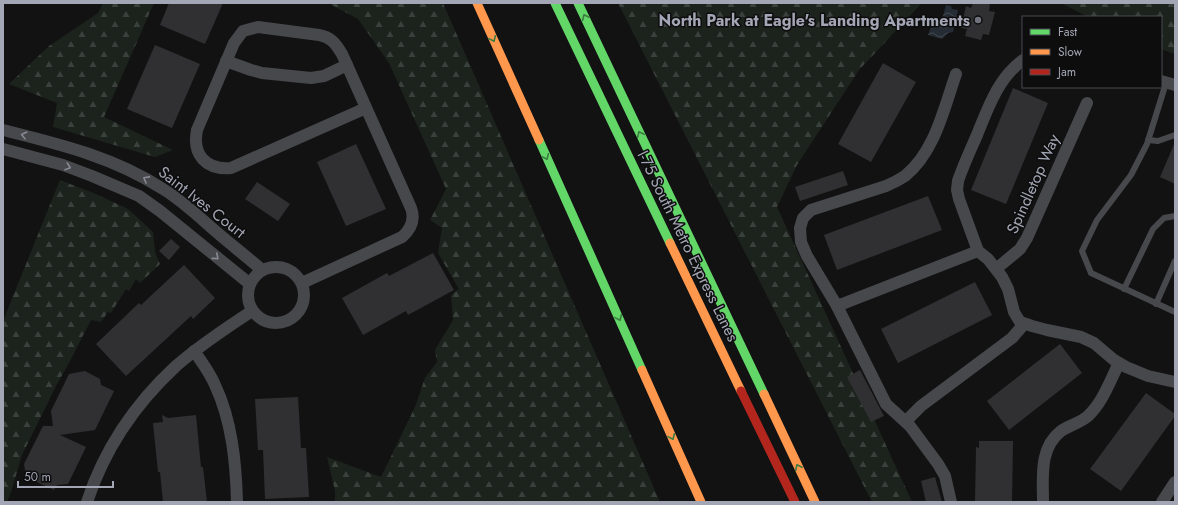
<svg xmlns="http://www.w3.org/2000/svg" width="1178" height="505" font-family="Jost,sans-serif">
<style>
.forest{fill:url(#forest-firs)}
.water{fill:url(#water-waves)}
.building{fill:#303032}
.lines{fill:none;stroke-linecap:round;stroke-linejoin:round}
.lane{stroke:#47484b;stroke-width:6}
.street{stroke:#47484b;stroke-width:12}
.fast{stroke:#63d668;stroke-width:9}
.slow{stroke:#ff974d;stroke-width:9}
.jam{stroke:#b3261e;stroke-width:9}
.oneway{stroke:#3c7c40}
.oneway2{stroke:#878a94}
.poi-dot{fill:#70727c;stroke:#0d0d0e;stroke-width:1.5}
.labels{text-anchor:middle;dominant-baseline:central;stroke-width:3;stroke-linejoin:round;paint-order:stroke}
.poi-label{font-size:16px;font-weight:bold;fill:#a3a6b4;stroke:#0d0d0e;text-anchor:end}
.street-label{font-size:16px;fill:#a3a6b4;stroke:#0d0d0e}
</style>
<defs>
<pattern id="forest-firs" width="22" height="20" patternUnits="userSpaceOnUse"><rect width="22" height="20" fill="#1c231d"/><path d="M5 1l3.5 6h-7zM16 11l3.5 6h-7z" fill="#3a403b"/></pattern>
<pattern id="water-waves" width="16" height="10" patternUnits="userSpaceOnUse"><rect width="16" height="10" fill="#262c34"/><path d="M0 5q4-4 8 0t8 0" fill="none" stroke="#42484f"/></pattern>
</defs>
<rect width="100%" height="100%" fill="#121213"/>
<!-- forest -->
<g class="forest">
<polygon points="103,3 154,3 104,117 173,150 155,157 53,127 57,103 9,84 49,46 98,13"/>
<polygon points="328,3 443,3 660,502 335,502 335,491 327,457 381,477 415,407 425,378 437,362 435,350 453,320 451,295 459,289 438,253 442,228 430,220 446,189 389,63 358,19"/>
<polygon points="618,3 922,3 859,70 797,165 777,207 912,502 872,502"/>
<polygon points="1061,3 1175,3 1175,54 1161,49 1161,17 1088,17"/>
<polygon points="60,180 96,194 128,209 153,232 155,252 160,264 140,283 136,279 129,291 126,289 111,313 108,312 101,322 91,320 70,361 56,386 22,455 11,492 7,502 3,502 3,321"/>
</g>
<!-- water -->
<polygon class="water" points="946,5 951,6 952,9 958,10 953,32 948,33 942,39 928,35 933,22 940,24 941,23"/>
<!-- building -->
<g class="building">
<polygon points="169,3 223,3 205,44 160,25"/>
<polygon points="973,3 990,3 989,11 995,12 989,35 983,34 981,40 965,36 967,29 961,28 966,6 971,8"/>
<polygon points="155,45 200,64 172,128 127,109"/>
<polygon points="883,63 916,82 871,162 838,144"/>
<polygon points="1013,88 1048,103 1006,204 971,190"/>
<polygon points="1175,142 1175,184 1160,177"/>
<polygon points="356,144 386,209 346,226 317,162"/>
<polygon points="843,171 848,185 800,201 795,187"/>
<polygon points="257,182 290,204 278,221 245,199"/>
<polygon points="928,196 942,230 837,270 824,235"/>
<polygon points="171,239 180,247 169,260 159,251"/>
<polygon points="433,253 454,290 408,315 406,311 363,335 342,298 387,273 389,276"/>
<polygon points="184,265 215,298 193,319 191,316 126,376 96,344 139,303 141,305"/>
<polygon points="975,282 992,315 898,363 881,329"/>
<polygon points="1060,344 1082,373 1009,430 987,401"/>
<polygon points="860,370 884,416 871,422 847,377"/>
<polygon points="85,371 100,379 101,385 114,391 95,430 60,435 86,447 68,484 57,485 54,490 26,477 24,464 43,426 53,426 51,411 69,374"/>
<polygon points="1146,393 1175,414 1175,416 1121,491 1090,469"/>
<polygon points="298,397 301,448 306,448 309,497 265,499 263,450 258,450 255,399"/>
<polygon points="162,415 168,418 196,415 201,467 203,467 207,502 163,502 160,472 158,472 153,423 163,422"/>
<polygon points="979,441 1013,441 1012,502 975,502 976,447 979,448"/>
<polygon points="935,477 942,502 926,502 921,481"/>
</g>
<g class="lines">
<!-- lane -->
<g class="lane">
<polyline points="1166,83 1147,144 1131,175 1097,220 1082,251 1091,273 1175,312"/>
<polyline points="1148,140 1158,141 1175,135"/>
<polyline points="1124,289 1153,229 1164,218 1175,216"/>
<polyline points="1156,304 1175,261"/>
</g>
<!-- street -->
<g class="street">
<path d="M1023,60C998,78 988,108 977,135C970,151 963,166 958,181L957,190L959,199L978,251L988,259L1002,277L1008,289L1014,312L1020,322L1032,326L1047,330L1081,337L1094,343L1114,360L1126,367L1148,376L1175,382"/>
<polyline points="226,61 251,70 262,73 311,78 324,76 347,65"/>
<polyline points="1161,81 1175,85"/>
<path d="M3,130C59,144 114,157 163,189C181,200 197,215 213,229C229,243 246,256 262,270"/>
<polyline points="3,149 63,165 92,176 139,196 160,211 250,284"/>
<circle cx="276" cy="295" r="28"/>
<polyline points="996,269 1020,249 1027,238 1087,103"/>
<path d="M302,283L402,237C411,229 415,219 411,208L342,54C336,44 331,37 319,35L258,27L243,31L234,43L197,130C192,155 206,170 231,168L366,108"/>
<polyline points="837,306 978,251"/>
<path d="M194,351C202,362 210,373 215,385C232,421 236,463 237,502"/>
<polyline points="906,421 921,406 1012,338 1024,324"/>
<path d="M87,502C104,450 136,403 176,366C199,346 226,328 252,311"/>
<path d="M951,502L945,476L938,464L910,426L886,404L837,306L807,256L801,242L800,228L803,218L811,210L886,186C893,183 899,180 905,176C935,152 944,108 956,74"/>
<path d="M1043,502C1043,477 1039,448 1061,431C1070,425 1080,423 1088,416C1103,402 1110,381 1119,363"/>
<polyline points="1162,502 1175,482"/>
</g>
<!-- fast -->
<g class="fast">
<polyline points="555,3 670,243"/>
<polyline points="578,3 764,394"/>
<polyline points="539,140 642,370"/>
</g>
<!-- slow -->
<g class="slow">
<polyline points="477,3 539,140"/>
<polyline points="670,243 741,391"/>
<polyline points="642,370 701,502"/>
<polyline points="764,394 815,502"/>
</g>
<!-- jam -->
<polyline class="jam" points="741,391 795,502"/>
</g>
<!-- one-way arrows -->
<defs><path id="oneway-chevron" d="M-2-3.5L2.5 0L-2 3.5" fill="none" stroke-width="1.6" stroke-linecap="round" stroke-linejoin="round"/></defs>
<g class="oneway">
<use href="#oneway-chevron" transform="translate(585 17) rotate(-115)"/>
<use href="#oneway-chevron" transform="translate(493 39) rotate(66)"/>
<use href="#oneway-chevron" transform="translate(640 134) rotate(-115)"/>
<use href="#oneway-chevron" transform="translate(546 157) rotate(66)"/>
<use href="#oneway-chevron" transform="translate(619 318) rotate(66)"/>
<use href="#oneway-chevron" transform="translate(672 437) rotate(66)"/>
<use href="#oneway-chevron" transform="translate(798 467) rotate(-115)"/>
</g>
<g class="oneway2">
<use href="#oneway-chevron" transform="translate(24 135) rotate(-166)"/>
<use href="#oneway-chevron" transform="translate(68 167) rotate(19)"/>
<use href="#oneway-chevron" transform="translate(146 179) rotate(-151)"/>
<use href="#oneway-chevron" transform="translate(216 257) rotate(40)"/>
</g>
<!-- markers -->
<circle class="poi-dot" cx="978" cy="20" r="4"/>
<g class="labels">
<!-- poi labels -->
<g class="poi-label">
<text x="970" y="20">North Park at Eagle's Landing Apartments</text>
</g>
<!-- street labels -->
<g class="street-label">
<text transform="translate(1033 184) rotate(-66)">Spindletop Way</text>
<text transform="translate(202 202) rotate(38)">Saint Ives Court</text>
<text transform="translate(688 246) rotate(64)">I-75 South Metro Express Lanes</text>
</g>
</g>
<!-- border -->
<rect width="1178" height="505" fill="none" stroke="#a3a6b4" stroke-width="8"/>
<!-- legend -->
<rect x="1022" y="16" width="140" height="72" fill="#0d0d0e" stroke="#494a50"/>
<rect x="1030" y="29" width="20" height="6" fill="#63d668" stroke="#494a50"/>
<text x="1058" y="36" font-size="12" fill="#a3a6b4">Fast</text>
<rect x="1030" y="49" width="20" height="6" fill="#ff974d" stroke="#494a50"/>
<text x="1058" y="56" font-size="12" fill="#a3a6b4">Slow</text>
<rect x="1030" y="69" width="20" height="6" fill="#b3261e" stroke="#494a50"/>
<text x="1058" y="76" font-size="12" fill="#a3a6b4">Jam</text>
<!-- scale -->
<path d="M18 481v6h95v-6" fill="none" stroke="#a3a6b4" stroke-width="2"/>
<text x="24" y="481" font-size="12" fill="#a3a6b4" stroke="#0d0d0e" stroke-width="3" paint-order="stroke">50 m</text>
</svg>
